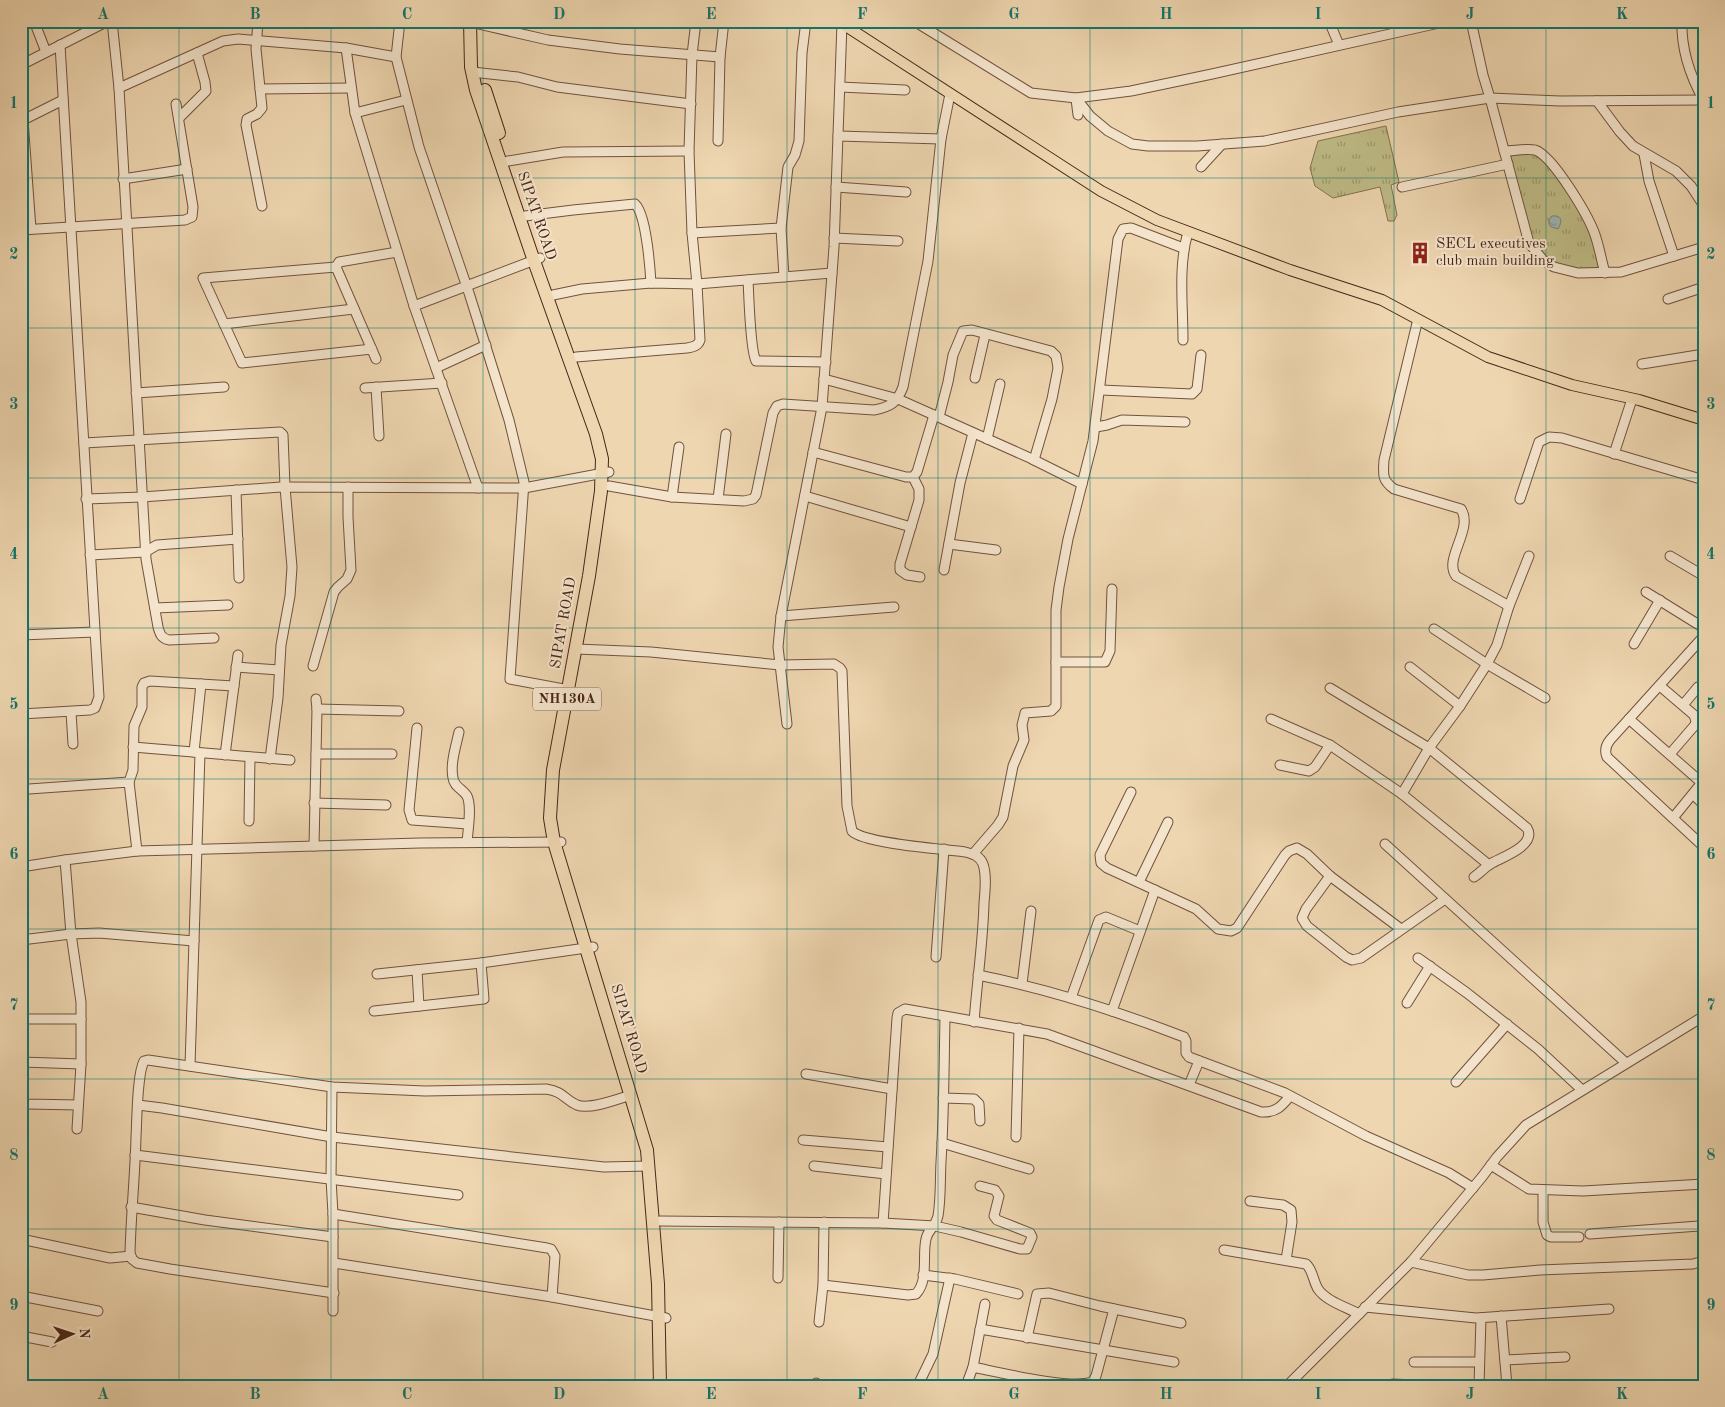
<svg xmlns="http://www.w3.org/2000/svg" width="1725" height="1407" font-family="'Old Standard TT',serif">
<style>
.park{fill:url(#park-tufts);stroke:#84714f}
.water{fill:url(#water-ripples);stroke:#7a7d75}
.lines{fill:none;stroke-linecap:round;stroke-linejoin:round}
.minor-casing{stroke:#72523d;stroke-width:11}
.major-casing{stroke:#482617;stroke-width:12}
.highway-casing{stroke:#482617;stroke-width:14}
.minor{stroke:#f4e4cc;stroke-width:9}
.major{stroke:#eed6b0;stroke-width:10}
.highway{stroke:#eed6b0;stroke-width:12}
.grid{fill:none;stroke:#0f766e;stroke-width:1;stroke-opacity:0.55}
.labels{text-anchor:middle;dominant-baseline:central;stroke-width:4;stroke-linejoin:round;paint-order:stroke}
.shield{fill:#f4e4cc;stroke:#7c5f4d;stroke-width:1}
.shield-label{font-size:14px;font-weight:bold;fill:#482617}
.street-label{font-size:15px;fill:#482617;stroke:#f4e4cc}
.poi-label{font-size:15px;fill:#482617;stroke:#f4e4cc;text-anchor:start}
.neatline{fill:none;stroke:#0f766e;stroke-width:2}
.grid-label{font-size:16px;text-anchor:middle;font-weight:bold;fill:#0f766e}
</style>
<defs>
<pattern id="park-tufts" width="24" height="20" patternUnits="userSpaceOnUse" patternTransform="scale(1.25)"><rect width="24" height="20" fill="#bfbc87"/><path d="M3 7l-1-3M5 7V3M7 7l1-3M15 17l-1-3M17 17v-4M19 17l1-3" fill="none" stroke="#9d996d"/></pattern>
<pattern id="water-ripples" width="26" height="14" patternUnits="userSpaceOnUse" patternTransform="scale(1.25)"><rect width="26" height="14" fill="#9cb7b4"/><path d="M2 4q2-2 4 0t4 0M15 11q2-2 4 0t4 0" fill="none" stroke="#819591"/></pattern>
</defs>
<rect width="100%" height="100%" fill="#eed6b0"/>
<filter id="stains"><feTurbulence type="fractalNoise" baseFrequency=".004" numOctaves="4"/><feColorMatrix values="0 0 0 0 .2 0 0 0 0 .09 0 0 0 0 .02 0 0 0 .5 -.17"/></filter>
<radialGradient id="worn" r=".72"><stop offset=".6" stop-color="#630" stop-opacity="0"/><stop offset="1" stop-color="#630" stop-opacity=".3"/></radialGradient>
<!-- park -->
<g class="park">
<polygon points="1386,126 1399,182 1391,185 1397,215 1394,221 1388,221 1380,187 1333,198 1315,186 1310,168 1318,141"/>
<polygon points="1535,150 1578,200 1603,272 1554,267 1535,251 1504,151"/>
</g>
<!-- water -->
<path class="water" d="M1552,216C1563,215 1562,222 1558,229C1553,227 1548,228 1549,220Z"/>
<g class="lines">
<!-- minor casing -->
<g class="minor-casing">
<g id="minor">
<polyline points="34,21 46,52"/>
<path d="M112,21L119,88L146,559L158,627C160,634 161,638 169,640L214,638"/>
<polyline points="258,21 256,49 262,108 257,114 247,119 246,125 262,206"/>
<polyline points="400,21 396,57 419,147 469,293 509,420 524,482 510,679 569,690"/>
<polyline points="914,21 1031,93 1076,98 1131,91 1212,74 1448,21"/>
<polyline points="1329,21 1339,45"/>
<polyline points="1471,21 1483,75 1490,98 1529,243 1543,260 1554,267 1578,273 1621,272 1704,247"/>
<path d="M1682,21C1681,50 1690,76 1704,101"/>
<polyline points="470,22 548,40 620,49 720,57"/>
<polyline points="346,48 355,113 384,208 414,306 478,488"/>
<polyline points="21,65 108,21"/>
<polyline points="472,72 518,77 557,87 691,104"/>
<polyline points="840,87 905,90"/>
<polyline points="119,88 223,41 238,39 346,48 396,57"/>
<polyline points="260,89 351,88"/>
<polyline points="1076,98 1090,116 1108,131 1132,144 1148,146 1197,146 1265,141 1398,112 1490,98 1560,101 1703,100"/>
<polyline points="1076,99 1078,115"/>
<polyline points="1597,101 1620,132 1633,146 1676,171 1691,186 1704,206"/>
<polyline points="355,113 406,100"/>
<polyline points="179,118 206,91 205,82 197,53"/>
<polyline points="23,120 31,229"/>
<polyline points="21,121 63,100"/>
<polyline points="838,136 941,139"/>
<polyline points="718,141 720,57 724,21"/>
<path d="M1504,151C1514,151 1526,148 1535,150C1553,156 1587,214 1594,232C1599,245 1601,259 1605,273"/>
<polyline points="1644,154 1649,181 1674,256"/>
<polyline points="508,161 563,152 689,151"/>
<polyline points="1201,167 1222,144"/>
<polyline points="123,179 187,169"/>
<polyline points="836,187 906,192"/>
<polyline points="1402,187 1508,164"/>
<path d="M525,216L573,210L635,204C646,214 650,267 651,283"/>
<polyline points="21,230 185,220 192,217 193,207 176,104"/>
<polyline points="692,233 781,228"/>
<polyline points="834,238 898,241"/>
<polyline points="336,267 339,262 397,252"/>
<polyline points="784,277 781,228 788,167 795,155 799,141 802,53 806,21"/>
<path d="M748,280C749,296 750,350 756,361L826,362"/>
<polyline points="553,295 582,289 651,283 697,284 832,273"/>
<polyline points="1668,299 1704,287"/>
<polyline points="414,306 540,258"/>
<path d="M1418,319L1384,460C1383,475 1382,480 1394,489L1461,509C1474,529 1443,559 1456,576L1509,606"/>
<polyline points="224,324 354,309"/>
<path d="M1183,340C1183,305 1178,266 1188,232"/>
<polyline points="372,349 242,363 203,278 336,267 376,359"/>
<path d="M576,357L687,348C693,347 698,346 700,340L697,284L692,233L689,151L692,55L696,21"/>
<polyline points="1642,364 1704,354"/>
<polyline points="436,368 486,345"/>
<polyline points="975,378 985,335"/>
<polyline points="824,379 898,399 1030,458 1082,484"/>
<polyline points="376,387 379,436"/>
<polyline points="365,388 442,383"/>
<polyline points="1101,390 1192,394 1197,389 1201,355"/>
<polyline points="136,393 224,387"/>
<polyline points="939,417 948,382 953,355 963,331 972,330 1051,351 1056,356 1058,368 1052,399 1034,460"/>
<polyline points="1096,427 1107,425 1122,420 1185,422"/>
<polyline points="987,439 1000,384"/>
<polyline points="84,443 280,432 283,435 285,487 292,567 290,596 281,645 278,698 270,759"/>
<polyline points="813,452 906,477 913,477 917,472 934,415"/>
<polyline points="1614,454 1632,399"/>
<polyline points="913,477 919,489 919,500 900,564 900,570 907,575 920,577"/>
<path d="M609,486L672,497L744,501L753,499L756,495L773,413L777,406L783,404L874,410C890,407 897,403 903,387L928,261L941,139L950,94"/>
<polyline points="236,490 239,578"/>
<polyline points="805,496 911,527"/>
<polyline points="672,497 679,447"/>
<polyline points="86,499 142,497 281,487 524,488 609,472"/>
<polyline points="718,499 726,434"/>
<polyline points="1520,499 1539,442 1549,437 1562,438 1704,480"/>
<polyline points="949,544 996,550"/>
<polyline points="90,555 145,552 157,545 238,539"/>
<polyline points="1670,556 1704,576"/>
<polyline points="944,570 960,483 973,433"/>
<polyline points="1646,592 1704,628"/>
<polyline points="155,608 228,605"/>
<polyline points="781,616 894,607"/>
<polyline points="1434,629 1487,664 1545,698"/>
<polyline points="21,635 95,632"/>
<path d="M1704,636L1610,740C1606,745 1604,750 1607,757L1704,847"/>
<polyline points="1634,644 1660,600"/>
<path d="M576,649L651,652L780,665L834,664L840,668L842,671L847,806L852,831C865,844 944,849 965,852C973,854 980,856 983,864C987,876 985,891 984,903C983,942 977,982 974,1022"/>
<polyline points="1056,662 1105,662 1110,651 1112,589"/>
<polyline points="313,666 334,592 338,587 347,579 351,570 348,517 348,487"/>
<polyline points="236,667 279,670"/>
<polyline points="1410,667 1460,706"/>
<polyline points="1660,686 1694,715 1696,721 1695,725 1670,754"/>
<path d="M1330,688L1429,748L1527,828C1537,845 1503,857 1492,863C1485,867 1480,873 1474,877"/>
<polyline points="1683,705 1698,687"/>
<polyline points="317,709 399,711"/>
<polyline points="71,712 73,744"/>
<polyline points="21,714 90,710 95,708 99,697 60,45"/>
<polyline points="1271,719 1330,745 1402,794 1489,865"/>
<polyline points="1629,719 1702,783"/>
<polyline points="787,724 778,647 781,616 822,407 834,247 842,23"/>
<polyline points="417,728 409,810 412,820 468,824"/>
<path d="M459,732C456,746 450,764 453,778C454,787 463,789 467,796C472,806 468,830 467,842"/>
<polyline points="133,747 290,760"/>
<polyline points="194,752 201,684"/>
<polyline points="316,754 392,754"/>
<polyline points="225,755 238,655"/>
<polyline points="1280,765 1309,771 1315,767 1330,745"/>
<polyline points="129,782 133,770 134,726 142,707 142,687 144,683 150,681 234,686"/>
<polyline points="29,789 129,782 137,851"/>
<polyline points="1131,792 1100,855 1101,863 1107,868 1196,909 1218,929 1231,931 1237,928 1285,855 1289,851 1297,848 1307,854 1330,876 1401,929"/>
<polyline points="1402,794 1429,748 1460,706 1487,664 1497,645 1509,606 1529,556"/>
<polyline points="1693,794 1704,805"/>
<polyline points="314,803 386,805"/>
<polyline points="1673,818 1704,780"/>
<polyline points="249,821 250,757"/>
<polyline points="1385,844 1626,1063"/>
<polyline points="314,846 317,709 316,699"/>
<polyline points="973,854 998,825 1003,817 1013,766 1024,740 1022,725 1025,713 1051,711 1056,706 1056,610 1059,587 1068,539 1093,441 1118,239 1123,229 1131,228 1183,248"/>
<polyline points="65,860 71,934 81,1002 81,1064 77,1129"/>
<polyline points="21,867 65,860 137,851 420,843 561,842"/>
<polyline points="1330,876 1306,909 1302,918 1307,926 1346,957 1352,960 1361,958 1445,899"/>
<polyline points="1139,882 1168,822"/>
<polyline points="21,940 71,934 99,933 194,941"/>
<polyline points="936,957 944,849"/>
<polyline points="1418,958 1467,993 1538,1049 1582,1090"/>
<polyline points="417,970 419,1006"/>
<polyline points="377,974 481,963 593,947"/>
<path d="M978,975C1048,989 1117,1011 1184,1037L1186,1041V1053L1189,1057L1285,1093L1366,1136L1449,1173L1473,1188"/>
<polyline points="1022,984 1031,911"/>
<polyline points="1071,998 1099,920 1106,917 1140,931"/>
<polyline points="1407,1003 1430,966"/>
<polyline points="374,1011 484,999 481,963"/>
<polyline points="1112,1011 1155,890"/>
<polyline points="24,1019 81,1019"/>
<polyline points="21,1062 81,1064"/>
<polyline points="190,1066 200,753"/>
<polyline points="806,1074 892,1089"/>
<polyline points="1456,1082 1507,1024"/>
<polyline points="1189,1085 1199,1061"/>
<polyline points="332,1087 331,1179 333,1214 333,1311"/>
<polyline points="943,1098 974,1099 979,1104 980,1121"/>
<polyline points="21,1102 27,1104 78,1105"/>
<polyline points="138,1105 162,1108 332,1137 604,1167 649,1166"/>
<polyline points="1016,1137 1019,1028"/>
<polyline points="803,1140 888,1147"/>
<polyline points="942,1143 1029,1169"/>
<polyline points="135,1155 458,1195"/>
<polyline points="1491,1165 1529,1189 1583,1191 1704,1184"/>
<polyline points="814,1166 886,1174"/>
<polyline points="1543,1190 1543,1222 1547,1235 1551,1237 1579,1237"/>
<polyline points="1250,1201 1283,1205 1291,1210 1292,1222 1286,1260"/>
<polyline points="131,1207 205,1220 333,1237"/>
<polyline points="333,1214 547,1248 551,1249 555,1256 552,1297"/>
<polyline points="660,1221 883,1223 935,1226 961,1232 1020,1249 1027,1249 1032,1237 1030,1233 997,1220 994,1216 999,1196 995,1190 980,1186"/>
<path d="M883,1223L897,1018L898,1013L905,1009L1047,1034L1261,1112C1276,1113 1282,1106 1290,1096"/>
<polyline points="1590,1234 1699,1226 1703,1231 1704,1252"/>
<polyline points="21,1239 110,1258 131,1256"/>
<path d="M1224,1250L1306,1264C1313,1270 1313,1281 1318,1289C1326,1301 1346,1307 1359,1314"/>
<polyline points="1411,1262 1468,1275 1483,1275 1540,1270 1693,1264 1700,1262 1704,1257"/>
<polyline points="334,1263 552,1297 666,1318"/>
<polyline points="923,1275 955,1279 1018,1294"/>
<polyline points="778,1278 779,1222"/>
<path d="M823,1285L908,1295L916,1294C929,1280 922,1256 926,1239C928,1229 935,1228 938,1216C941,1198 940,1180 941,1162C944,1114 944,1065 945,1017"/>
<path d="M334,1293L170,1269L137,1263L132,1259L130,1253C131,1214 135,1176 136,1137C137,1120 137,1074 144,1061L148,1060L332,1087L425,1091L546,1089C565,1092 563,1099 577,1105C590,1110 618,1099 631,1095"/>
<polyline points="21,1296 98,1311"/>
<polyline points="1365,1307 1476,1318 1609,1309"/>
<polyline points="1501,1316 1507,1386"/>
<polyline points="819,1322 823,1285 824,1222"/>
<polyline points="980,1329 1174,1362"/>
<polyline points="21,1336 52,1342"/>
<polyline points="1027,1338 1037,1294 1049,1293 1100,1306 1181,1323"/>
<polyline points="1505,1360 1565,1357"/>
<polyline points="1414,1362 1479,1362"/>
<path d="M973,1367C998,1372 1071,1390 1092,1382L1096,1376L1114,1309"/>
<polyline points="816,1383 821,1386"/>
<polyline points="1393,1384 1434,1386"/>
<polyline points="920,1386 920,1381 933,1354 950,1278"/>
<polyline points="966,1386 973,1367 985,1304"/>
<polyline points="1287,1386 1411,1262 1482,1177 1497,1157 1526,1125 1704,1016"/>
<polyline points="1479,1386 1481,1318"/>
<polyline points="1695,1386 1704,1385"/>
</g>
</g>
<!-- major casing -->
<g class="major-casing">
<polyline id="major" points="838,21 1101,191 1157,220 1290,270 1382,300 1488,357 1572,385 1639,400 1704,420"/>
</g>
<!-- highway casing -->
<g class="highway-casing">
<g id="highway">
<polyline points="470,21 471,67 476,90 534,261 596,434 602,459 601,491 589,576 553,770 550,818 554,842 647,1150 658,1284 660,1386"/>
<polyline points="485,90 499,133"/>
</g>
</g>
<!-- minor -->
<use href="#minor" class="minor"/>
<!-- major -->
<use href="#major" class="major"/>
<!-- highway -->
<use href="#highway" class="highway"/>
</g>
<!-- grid -->
<path class="grid" d="M179,21V1386M331,21V1386M483,21V1386M635,21V1386M787,21V1386M938,21V1386M1090,21V1386M1242,21V1386M1394,21V1386M1546,21V1386M21,178H1704M21,328H1704M21,478H1704M21,628H1704M21,779H1704M21,929H1704M21,1079H1704M21,1229H1704"/>
<!-- icons -->
<defs>
<g id="building-bare" transform="scale(1.725)"><path d="M-4-6H4V6H1V3H-1V6H-4ZM-2.5-4.3h1.7v1.8h-1.7ZM.8-4.3h1.7v1.8H.8ZM-2.5-1h1.7V.8h-1.7ZM.8-1h1.7V.8H.8Z" fill="#8f2418" stroke="#f4e4cc" stroke-width="2.5" paint-order="stroke"/></g>
</defs>
<g fill-rule="evenodd">
<use href="#building-bare" x="1420" y="253"/>
</g>
<g class="labels">
<!-- shield labels -->
<rect class="shield" x="533" y="687.5" width="68" height="23" rx="4"/>
<g class="shield-label">
<text x="567" y="699">NH130A</text>
</g>
<!-- street labels -->
<g class="street-label">
<text transform="translate(536 216) rotate(71)">SIPAT ROAD</text>
<text transform="translate(564 623) rotate(-80)">SIPAT ROAD</text>
<text transform="translate(628 1029) rotate(73)">SIPAT ROAD</text>
</g>
<!-- poi labels -->
<g class="poi-label">
<text x="1436" y="244">SECL executives<tspan x="1436" dy="17">club main building</tspan></text>
</g>
</g>
<!-- margin -->
<rect width="1725" height="1407" fill="none" stroke="#eed6b0" stroke-width="55"/>
<!-- north arrow -->
<g transform="translate(72 1334) rotate(87)" stroke="#f4e4cc" stroke-width="4" paint-order="stroke">
<path d="M0-4L9 19L0 12L-9 19Z" fill="#482617"/>
<text y="-8" font-size="14" font-weight="bold" text-anchor="middle" fill="#482617">N</text>
</g>
<rect x="28" y="28" width="1670" height="1352" class="neatline"/>
<g class="grid-label">
<text x="103" y="19">A</text>
<text x="255" y="19">B</text>
<text x="407" y="19">C</text>
<text x="559" y="19">D</text>
<text x="711" y="19">E</text>
<text x="862" y="19">F</text>
<text x="1014" y="19">G</text>
<text x="1166" y="19">H</text>
<text x="1318" y="19">I</text>
<text x="1470" y="19">J</text>
<text x="1622" y="19">K</text>
<text x="14" y="108">1</text>
<text x="1711" y="108">1</text>
<text x="14" y="259">2</text>
<text x="1711" y="259">2</text>
<text x="14" y="409">3</text>
<text x="1711" y="409">3</text>
<text x="14" y="559">4</text>
<text x="1711" y="559">4</text>
<text x="14" y="709">5</text>
<text x="1711" y="709">5</text>
<text x="14" y="859">6</text>
<text x="1711" y="859">6</text>
<text x="14" y="1010">7</text>
<text x="1711" y="1010">7</text>
<text x="14" y="1160">8</text>
<text x="1711" y="1160">8</text>
<text x="14" y="1310">9</text>
<text x="1711" y="1310">9</text>
<text x="103" y="1399">A</text>
<text x="255" y="1399">B</text>
<text x="407" y="1399">C</text>
<text x="559" y="1399">D</text>
<text x="711" y="1399">E</text>
<text x="862" y="1399">F</text>
<text x="1014" y="1399">G</text>
<text x="1166" y="1399">H</text>
<text x="1318" y="1399">I</text>
<text x="1470" y="1399">J</text>
<text x="1622" y="1399">K</text>
</g>
<rect width="100%" height="100%" filter="url(#stains)"/>
<rect width="100%" height="100%" fill="url(#worn)"/>
</svg>
